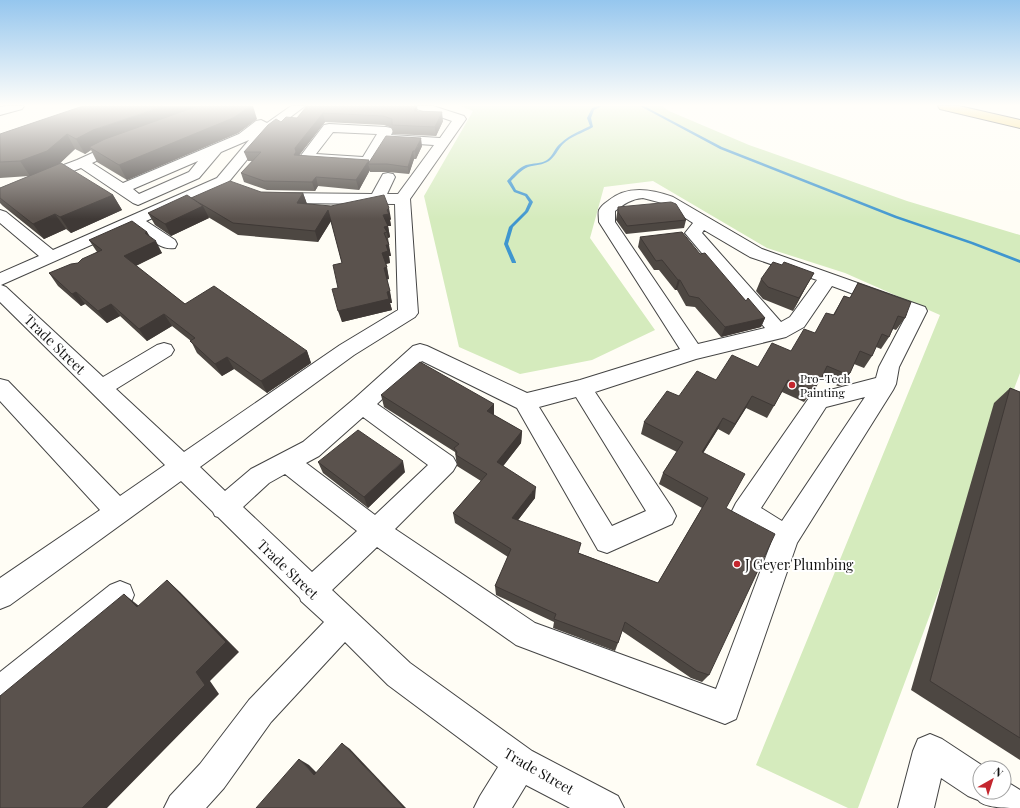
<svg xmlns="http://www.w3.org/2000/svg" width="1020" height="808" font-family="'Playfair Display',serif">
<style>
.green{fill:#d5ebbd}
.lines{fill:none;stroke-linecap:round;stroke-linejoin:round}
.stream{fill:#3f96cf;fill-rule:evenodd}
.minor-casing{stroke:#444;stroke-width:2}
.major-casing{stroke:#222;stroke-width:2}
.minor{fill:#fff;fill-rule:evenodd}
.major{fill:#f9d66b;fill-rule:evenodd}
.wall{fill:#4d4742}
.shaded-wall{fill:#3f3936}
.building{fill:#5a524d;stroke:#3f3936}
.poi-dot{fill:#c4262e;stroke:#fff;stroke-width:1.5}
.labels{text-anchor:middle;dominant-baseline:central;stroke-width:4;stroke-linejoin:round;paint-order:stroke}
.poi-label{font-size:12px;fill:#111;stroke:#fff;text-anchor:start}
.near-street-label{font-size:14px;fill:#111;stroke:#fff}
.near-poi-label{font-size:14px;fill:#111;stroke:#fff;text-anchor:start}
</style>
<rect width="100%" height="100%" fill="#fffdf5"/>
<!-- green -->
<polygon class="green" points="461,106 662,106 669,111 749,145 907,201 1020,235 1020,373 858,808 848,808 756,765 940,315 845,273 767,248 653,181 604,187 590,238 655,330 592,360 520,374 459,347 424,196 473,111"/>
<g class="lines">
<!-- stream -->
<g class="stream">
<path d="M598,106H602L594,110L591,118L593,127C583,133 571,136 563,144C558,149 555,157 549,161C543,165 535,165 528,167C521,170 516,176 511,181L516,190L527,194L533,202L528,212L513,227L508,244L516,262V263H512L504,244L509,227L525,211L529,202L525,196L514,192L507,181C513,175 518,168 526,165C533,163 541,164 547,160C553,156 555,147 561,143C569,135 580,131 590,126L587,118L592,108Z"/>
<polygon points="640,106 644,106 722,147 897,216 973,242 1020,260 1020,263 971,244 895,218 720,149"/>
</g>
<!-- minor casing -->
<g class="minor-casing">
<g id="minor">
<polygon points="5,106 24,106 22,109 0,115 0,107"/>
<path d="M291,106H305L268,134L227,184L146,221L175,240L177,244L175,248C160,251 145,235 134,226L1,285L6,287L103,377L157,345L164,343L171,345L174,350L171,355L116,389L184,452L340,345L398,310L395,204L276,203L271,201L268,198L271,195L276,193L372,194L383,174L388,173L393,174L395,177L387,194H398L434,145L386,142L372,165L367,166L301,161L299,158L324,125L329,124L386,127L391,128L393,131L391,135L440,138L452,121L417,109L415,106H433L464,116L466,119L410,199L418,313L415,317L354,355L200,467L225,491L251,469L303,442L354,399L413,346L420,344L427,346L527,393L580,380L680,349L599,222C599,218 598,213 599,210C601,206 605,203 608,201C627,185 651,189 673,197L762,249L925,307L927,311L899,367L896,384L893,390L797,543L736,719L725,724L516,645L377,547L332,590L410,663L532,751L618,796L624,808H570L526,785L512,808H474L480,796L498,767L388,685L345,642L271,722L224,788L206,808H164L170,796L200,764L249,700L324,622L301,601L300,598L218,517L215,516L213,512L181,481L10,605L0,609V578L100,510L0,401V379L8,381L120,496L165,465L0,302V273L39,256L0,223V210L6,212L53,250L217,178L249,140L221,152L199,178L138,205L133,203L81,168L0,199V189L77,160L121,140L126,141L128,144L126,147L92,163L123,183L239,134L256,121L261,120L267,123ZM333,132L377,134L363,157L316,154ZM198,161L189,172L139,194L133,189ZM643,198L662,203L693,223L685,233L765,328L698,344L615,222V211C624,204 631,199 643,198ZM704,230L750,257L817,280L790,317L781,322L702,233ZM832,286L907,314L879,367L876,378L811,395L736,503L732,511L736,519L771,543L716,689L535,623L395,529L453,471L457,464L453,457L377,404L422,361L517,408L598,550L607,553L672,524L676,516L672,508L595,392L696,359L786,337L804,327ZM576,397L646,511L612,526L539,407ZM865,397L782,521L761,508L826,407ZM363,417L428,465L375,515L306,463L319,456ZM285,474L357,531L312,572L243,507L269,483Z"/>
<polygon points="120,581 130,585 134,595 130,605 11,703 0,708 0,672 110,585"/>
<path d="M930,734L942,739L986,768H980V792H1004V780L1020,790V808C1008,808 983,808 978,800L968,796L941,778L934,808H898L913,751L918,739Z"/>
</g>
</g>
<!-- major casing -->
<g class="major-casing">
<polygon id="major" points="938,106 959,106 1020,120 1020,128 940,109"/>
</g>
<!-- minor -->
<use href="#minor" class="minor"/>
<!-- major -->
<use href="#major" class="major"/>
</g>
<!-- wall -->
<g class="wall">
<polygon points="307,106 417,106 417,111 443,121 436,136 393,134 392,128 384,125 325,122 299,155 369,163 422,146 416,159 414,159 409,174 388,172 370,172 370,170 359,190 318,186 315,191 267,190 244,182 241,173 252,161 248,161 244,152 281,122 297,118"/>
<polygon points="257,119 238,133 127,180 97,162 91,150 85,154 75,149 58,165 113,195 122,210 71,233 66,229 44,239 3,206 0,203 0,188 29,176 0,178 0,134"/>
<polygon points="261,192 303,193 307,204 391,219 390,220 391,226 388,226 390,237 388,238 389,244 388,244 391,256 389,256 390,263 386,264 389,279 387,279 392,303 390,303 392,310 342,322 338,288 342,263 331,221 318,242 238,235 208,217 209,218 171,236 155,225 148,213"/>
<polygon points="618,207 686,220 684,228 626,234 616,220"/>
<polygon points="147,232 150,237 162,253 136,266 185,304 307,351 311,363 267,393 234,369 222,376 197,353 191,341 172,326 147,341 120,316 107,323 85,304 81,306 58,286 49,273 78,263 97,252 89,240"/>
<polygon points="640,237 700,254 746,301 765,318 761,327 721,337 695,307 686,306 677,290 675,290 659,270 654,270 638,247"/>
<polygon points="782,265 814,273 807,285 793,311 763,299 756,291 761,279"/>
<polygon points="858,283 905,318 896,330 893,329 889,337 881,349 876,347 872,356 864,368 854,364 850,373 842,385 838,386 821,379 812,393 810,394 804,402 782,392 767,418 746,408 729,435 718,429 703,453 726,508 709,675 702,682 691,678 622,631 618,643 615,651 553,628 554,622 496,595 495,586 508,557 455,523 453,513 481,481 457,466 455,452 384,407 381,395 494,404 494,415 522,431 521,443 503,466 535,498 518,520 579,553 658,583 702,508 659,484 663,473 677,452 641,434 644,422 679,396 716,380 758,367 791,351 815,333 833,315 844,296 850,298"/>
<polygon points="1010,388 1020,392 1020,760 911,690 994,403"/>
<polygon points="318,462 405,472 368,508 323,473"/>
</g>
<!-- shaded-wall -->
<g class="shaded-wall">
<polygon points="164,106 210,106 89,147 91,150 85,154 76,139 93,130"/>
<polygon points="251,106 253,106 257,119 238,133 127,180 119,165"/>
<polygon points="417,106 418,114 414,111"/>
<polygon points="442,112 443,121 436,136 435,127"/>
<polygon points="323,113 325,122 298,157 294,155 295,148"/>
<polygon points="67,134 75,149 57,166 30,176 20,161"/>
<polygon points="421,138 422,146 416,159 415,151"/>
<polygon points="413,151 414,159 409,174 408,167"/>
<polygon points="369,160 369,164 368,164 370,170 359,190 356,180"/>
<polygon points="316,177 318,186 315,191 312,182"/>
<polygon points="303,193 307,204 297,203"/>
<polygon points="113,195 122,210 71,233 60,217"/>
<polygon points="203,206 209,218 171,236 165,224"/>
<polygon points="389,208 391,219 390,220 391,226 388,226 390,237 388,238 387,232 384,227 383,215"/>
<polygon points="328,210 331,221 318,242 315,231"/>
<polygon points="55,214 66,229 44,239 33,224"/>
<polygon points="147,232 153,242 156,241 162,253 131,268 124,256 145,233"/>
<polygon points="386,245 389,245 391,256 389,256 390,263 384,264 382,253"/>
<polygon points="387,267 389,279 386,280 384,268"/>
<polygon points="814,273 807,285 793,311 799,298"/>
<polygon points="678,280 680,280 677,290 675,290"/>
<polygon points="390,291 392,303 390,303 392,310 342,322 338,311"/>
<polygon points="76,292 85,304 81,306 72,294"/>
<polygon points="111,304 120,316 107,323 98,311"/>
<polygon points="164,314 172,326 147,341 139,329"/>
<polygon points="765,318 761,327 721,337 725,327"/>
<polygon points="307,351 311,363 267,393 261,381"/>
<polygon points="227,357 234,369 222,376 215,364"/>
<polygon points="850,373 842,385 838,386 846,374"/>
<polygon points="820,381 812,393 810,394 804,402 817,382"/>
<polygon points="752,396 746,408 729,435 735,424"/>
<polygon points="494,404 494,416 487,411"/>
<polygon points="723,418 718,429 697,463 702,452"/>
<polygon points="522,431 521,443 497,474 497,462"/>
<polygon points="403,461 405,472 368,508 364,497"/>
<polygon points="536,487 535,498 512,528 512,518"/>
<polygon points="167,580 180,592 239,652 210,681 219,694 107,808 82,808 196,672"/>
<polygon points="124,594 139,606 137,607"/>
<polygon points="342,743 350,749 406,808 404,808"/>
<polygon points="299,759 309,765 324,780 314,775"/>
</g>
<!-- building -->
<g class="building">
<polygon points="83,106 164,106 93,130 76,139 67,134 47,151 20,161 0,162 0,134"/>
<polygon points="198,106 251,106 233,118 119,165 89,147 105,139"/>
<polygon points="307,106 417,106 414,111 442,112 435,127 392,125 392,119 383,116 323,113 295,148 296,152 294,155 369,160 356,180 316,177 312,182 264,181 241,173 261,152 244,152 268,125 276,119 281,122 286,117 297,118"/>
<polygon points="386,136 421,138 415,151 413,151 408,167 387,164 368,164"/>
<polygon points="61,163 113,195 60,217 55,214 33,224 0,198 0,188"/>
<polygon points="230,181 261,192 303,193 297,203 331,206 384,195 389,208 387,210 389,214 383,215 388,226 384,227 387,232 384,233 389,245 386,245 388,251 382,253 387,267 384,268 390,291 387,292 389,299 338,311 332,289 338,288 333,265 342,263 328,210 315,231 233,223 191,198"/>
<polygon points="187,195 203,206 165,224 148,213"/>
<polygon points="671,202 676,204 686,220 627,226 618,212 618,207"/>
<polygon points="132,221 147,232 145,233 156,241 124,256 185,304 214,286 307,351 261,381 227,357 215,364 190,341 195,338 164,314 139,329 111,304 98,311 76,292 72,294 49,273 71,264 78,263 82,259 102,250 89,240"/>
<polygon points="682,232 700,254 705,253 746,301 748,298 765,318 725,327 699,298 689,296 680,280 678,280 662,260 656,261 640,237"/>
<polygon points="773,262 782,265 784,262 814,273 799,298 768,287 761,279"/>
<polygon points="858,283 911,302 905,318 898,316 889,337 882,334 872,356 860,351 850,373 846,374 827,366 820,381 817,382 812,390 788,380 774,406 752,396 735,424 723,418 702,452 745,474 726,508 775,534 709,675 697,671 625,622 618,643 554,619 556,614 495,586 511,549 453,513 487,474 456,455 457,452 454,448 459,444 381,395 420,362 494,404 487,411 522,431 497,462 536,487 512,518 581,543 578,553 658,583 708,498 663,473 683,442 644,422 667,391 679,396 697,371 716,380 732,355 758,367 772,343 791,351 804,329 815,333 826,313 834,315 844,296 850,298"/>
<polygon points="1010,388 1020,392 1020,738 930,681"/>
<polygon points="358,430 403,461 364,497 318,462"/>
<polygon points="167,580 226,642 196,672 205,685 82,808 0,808 0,696 124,594 137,607"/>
<polygon points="342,743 404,808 256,808 299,759 314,775"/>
</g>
<!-- sky -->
<linearGradient id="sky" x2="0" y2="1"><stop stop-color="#95c6ee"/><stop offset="0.48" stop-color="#fffefa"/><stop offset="1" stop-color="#fffefa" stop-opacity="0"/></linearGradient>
<rect width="1020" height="219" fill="url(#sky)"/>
<!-- markers -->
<g class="poi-dot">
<circle cx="792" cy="385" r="4"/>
<circle cx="737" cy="564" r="4"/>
</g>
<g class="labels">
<!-- poi labels -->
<g class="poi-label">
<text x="800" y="378">Pro-Tech<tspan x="800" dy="14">Painting</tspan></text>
</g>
<!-- near-street labels -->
<g class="near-street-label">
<text transform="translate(55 344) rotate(44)">Trade Street</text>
<text transform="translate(288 569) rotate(44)">Trade Street</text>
<text transform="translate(539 771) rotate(30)">Trade Street</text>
</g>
<!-- near-poi labels -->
<g class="near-poi-label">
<text x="745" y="564">J Geyer Plumbing</text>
</g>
</g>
<!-- north arrow -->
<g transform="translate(992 780) rotate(39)"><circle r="19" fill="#ffffff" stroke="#a0a0a0"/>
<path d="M0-3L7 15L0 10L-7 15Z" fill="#c4262e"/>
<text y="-6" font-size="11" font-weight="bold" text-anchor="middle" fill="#111111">N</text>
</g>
</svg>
